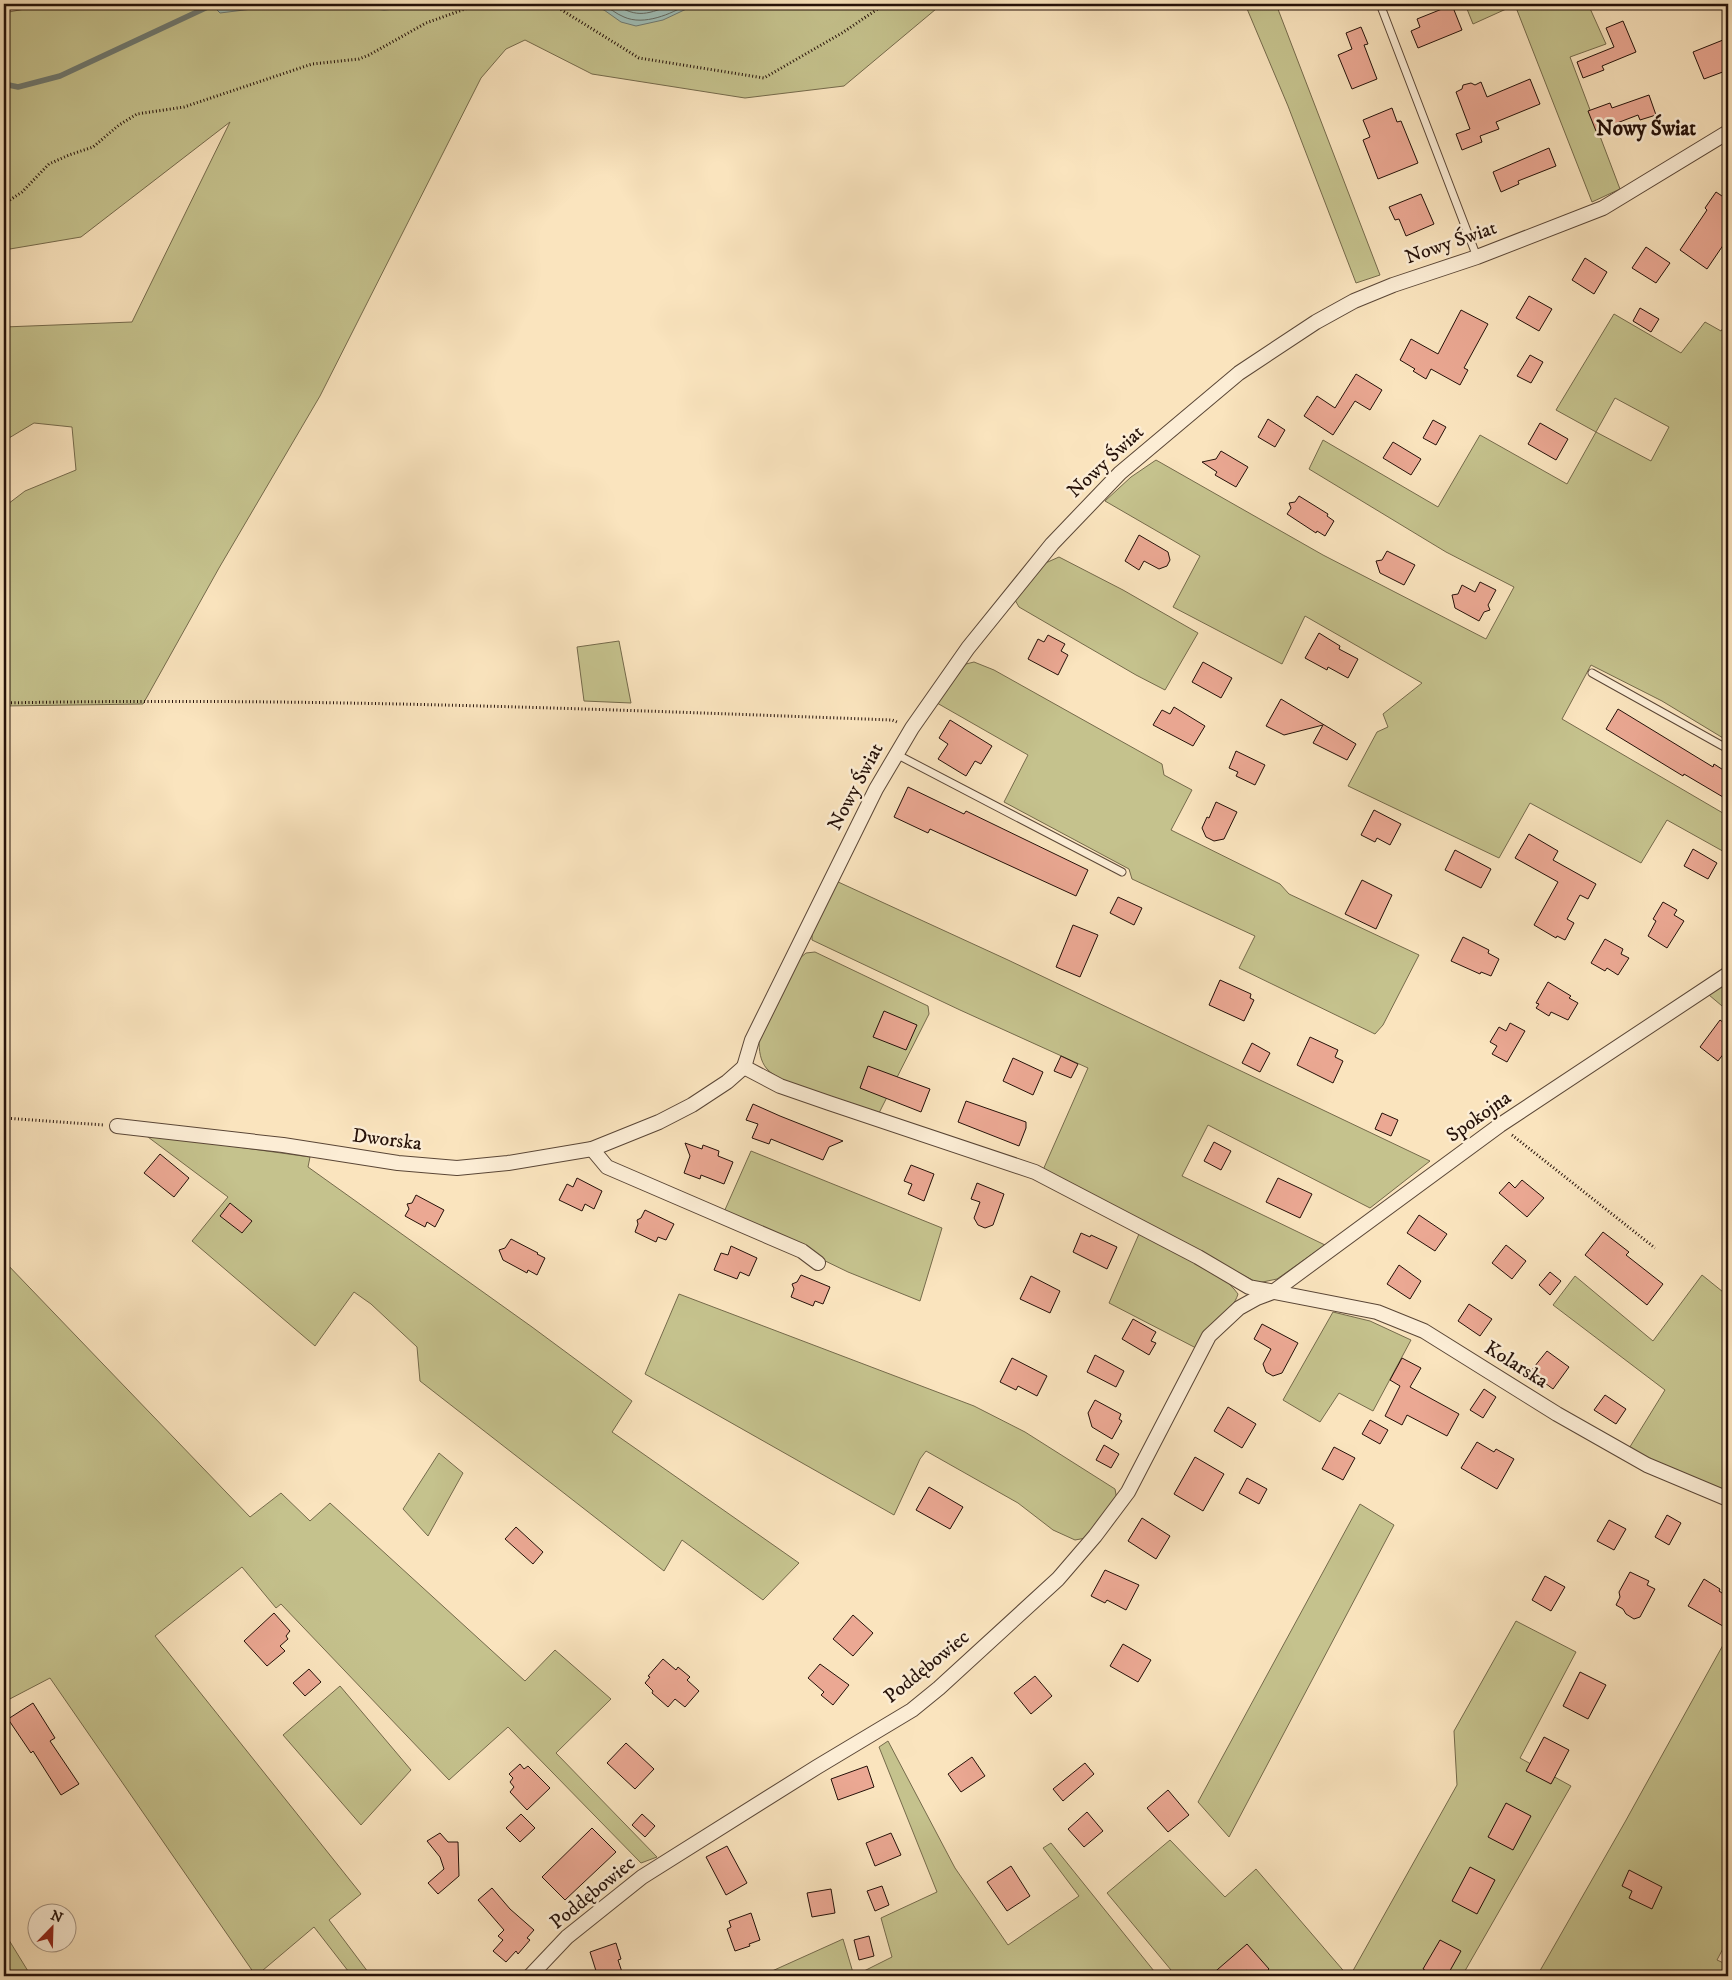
<svg xmlns="http://www.w3.org/2000/svg" width="1732" height="1980" font-family="'IM FELL DW Pica',serif">
<style>
.green{fill:#c5c28d;stroke:#756a4b;fill-rule:evenodd}
.water{fill:#9fbeb7;stroke:#6e7971}
.lines{fill:none;stroke-linecap:round;stroke-linejoin:round}
.shore{stroke:#626860;stroke-width:1}
.stream{stroke:#6e7971;stroke-width:5.5}
.building{fill:#eba893;stroke:#251109}
.lane-casing{stroke:#5a4636;stroke-width:9}
.street-casing{stroke:#5a4636;stroke-width:16}
.path{stroke:#251109;stroke-width:3;stroke-dasharray:1 2.5;stroke-linecap:butt}
.lane{stroke:#fcedd5;stroke-width:7}
.street{stroke:#fcedd5;stroke-width:14}
.labels{text-anchor:middle;dominant-baseline:central;stroke-width:5;stroke-linejoin:round;paint-order:stroke}
.street-label{font-size:20px;fill:#251109;stroke:#fcedd5}
.neighbourhood-label{font-size:21px;font-weight:bold;fill:#251109;stroke:#fcedd5}
</style>
<rect width="100%" height="100%" fill="#fae4be"/>
<filter id="stains"><feTurbulence type="fractalNoise" baseFrequency=".004" numOctaves="4"/><feColorMatrix values="0 0 0 0 .2 0 0 0 0 .09 0 0 0 0 .02 0 0 0 .5 -.17"/></filter>
<radialGradient id="worn" r=".72"><stop offset=".6" stop-color="#630" stop-opacity="0"/><stop offset="1" stop-color="#630" stop-opacity=".3"/></radialGradient>
<!-- green -->
<g class="green">
<polygon points="40,4 942,4 844,86 745,98 592,74 525,40 506,49 481,78 320,396 219,568 143,704 4,706 4,507 25,491 76,470 72,427 34,423 4,441 4,327 132,322 230,122 81,237 4,250 4,13 40,6"/>
<polygon points="1245,4 1276,4 1380,275 1356,283 1288,106"/>
<polygon points="1465,4 1588,4 1606,44 1570,57 1620,189 1592,202 1515,5 1473,24"/>
<path d="M1614,314L1681,353L1705,322L1721,331L1728,321V741L1662,701L1591,665L1562,719L1728,816V854L1667,820L1641,863L1530,803L1499,858L1348,786L1377,732L1388,727L1383,714L1422,683L1305,616L1282,664L1173,607L1200,556L1105,501L1131,477L1156,460L1323,555L1486,639L1514,587L1446,552L1309,469L1323,440L1438,507L1480,435L1567,484L1596,432L1556,410ZM1615,398L1669,427L1651,461L1596,432Z"/>
<polygon points="1059,557 1123,590 1198,633 1165,690 1136,675 1019,607 1015,600 1041,565"/>
<polygon points="619,641 631,703 584,701 577,647"/>
<polygon points="974,662 994,670 1162,764 1164,775 1192,790 1171,830 1280,884 1289,894 1419,955 1383,1025 1375,1034 1239,968 1255,936 1132,879 1129,869 1004,802 1028,755 937,703 966,664"/>
<polygon points="836,881 1008,960 1430,1161 1370,1208 1208,1125 1182,1176 1325,1245 1277,1279 1258,1283 1043,1170 1088,1068 960,1010 812,940 812,934"/>
<path d="M815,952L928,1006L929,1014L879,1113C854,1105 782,1086 767,1069C760,1061 759,1050 759,1040L800,958L806,953Z"/>
<polygon points="1728,982 1728,1011 1709,995"/>
<polygon points="144,1134 310,1157 308,1167 532,1327 632,1401 612,1432 799,1563 763,1600 682,1540 664,1571 420,1381 417,1347 371,1304 354,1292 315,1346 192,1241 228,1197"/>
<polygon points="751,1151 942,1228 920,1301 848,1272 724,1212"/>
<path d="M1139,1234C1169,1249 1219,1267 1238,1294C1233,1311 1208,1334 1196,1348L1109,1303Z"/>
<polygon points="4,1261 250,1517 281,1493 310,1521 330,1503 525,1681 555,1650 611,1699 556,1753 657,1857 641,1863 508,1727 449,1780 281,1604 276,1608 242,1567 155,1636 361,1894 329,1920 371,1976 352,1976 314,1927 256,1976 50,1678 4,1702"/>
<polygon points="1702,1275 1728,1296 1728,1494 1628,1450 1665,1390 1553,1305 1575,1276 1653,1341"/>
<polygon points="679,1294 974,1406 1025,1432 1115,1489 1117,1500 1086,1538 1075,1540 1053,1530 1018,1503 926,1451 920,1459 894,1515 645,1374"/>
<polygon points="1333,1312 1370,1321 1411,1340 1373,1411 1339,1393 1320,1422 1283,1400"/>
<polygon points="439,1453 463,1473 428,1536 403,1509"/>
<polygon points="1360,1504 1394,1525 1229,1837 1198,1802"/>
<polygon points="1516,1621 1576,1652 1520,1758 1571,1786 1462,1976 1350,1976 1457,1785 1454,1731"/>
<polygon points="1728,1636 1728,1939 1717,1960 1728,1965 1728,1976 1537,1976 1625,1822"/>
<polygon points="340,1686 411,1770 361,1825 283,1735"/>
<polygon points="888,1741 955,1868 1008,1945 1079,1896 1043,1848 1051,1843 1158,1976 854,1976 892,1957 881,1918 937,1892 879,1747"/>
<polygon points="1170,1840 1225,1897 1256,1869 1348,1976 1176,1976 1107,1893"/>
<polygon points="4,1932 31,1976 4,1976"/>
<polygon points="843,1939 854,1976 761,1976"/>
</g>
<!-- water -->
<g class="water">
<polygon points="211,4 454,4 384,10 330,4 284,5 220,13"/>
<polygon points="585,4 697,4 663,20 636,26 621,22 604,10"/>
</g>
<g class="lines">
<!-- shore -->
<g class="shore">
<path d="M600,4C609,7 616,14 624,17C644,26 671,14 688,4"/>
<path d="M615,4C637,19 649,14 673,4"/>
</g>
<!-- stream -->
<polyline class="stream" points="4,84 18,87 60,76 214,4"/>
</g>
<!-- building -->
<g class="building">
<polygon points="1452,5 1462,30 1418,48 1411,31 1420,27 1417,19"/>
<polygon points="1623,21 1636,52 1602,66 1604,70 1583,78 1577,62 1614,47 1606,28"/>
<polygon points="1361,27 1368,44 1364,45 1377,79 1352,89 1338,55 1352,49 1346,33"/>
<polygon points="1728,38 1728,70 1704,79 1693,52"/>
<polygon points="1530,79 1540,104 1496,122 1499,129 1480,136 1482,142 1462,150 1456,134 1470,129 1456,92 1462,89 1463,85 1471,83 1475,85 1481,82 1487,97"/>
<polygon points="1649,95 1656,115 1640,120 1638,115 1596,131 1588,111 1610,103 1612,108"/>
<polygon points="1392,108 1397,122 1401,121 1418,163 1378,179 1363,140 1370,137 1363,120"/>
<polygon points="1549,148 1556,166 1518,181 1519,184 1501,192 1493,172"/>
<polygon points="1716,192 1728,200 1728,238 1707,269 1680,250 1707,210 1705,208"/>
<polygon points="1421,194 1434,224 1406,236 1399,219 1395,220 1389,207"/>
<polygon points="1646,247 1670,263 1656,283 1632,268"/>
<polygon points="1585,258 1607,272 1594,294 1572,280"/>
<polygon points="1529,296 1552,309 1539,331 1516,318"/>
<polygon points="1640,308 1659,319 1651,332 1633,321"/>
<polygon points="1461,310 1488,324 1464,368 1468,370 1460,385 1431,369 1426,379 1413,371 1415,369 1400,360 1411,339 1438,354"/>
<polygon points="1530,355 1543,362 1531,383 1517,376"/>
<polygon points="1356,374 1382,390 1370,410 1355,401 1333,435 1304,416 1317,396 1335,408"/>
<polygon points="1268,419 1285,430 1275,447 1258,437"/>
<polygon points="1433,420 1446,427 1436,445 1423,438"/>
<polygon points="1540,423 1568,439 1556,460 1528,444"/>
<polygon points="1393,442 1421,459 1411,475 1383,458"/>
<polygon points="1221,451 1248,467 1236,487 1215,475 1217,472 1202,462 1216,459"/>
<polygon points="1299,496 1328,514 1327,516 1334,521 1325,536 1317,531 1316,533 1287,514 1291,508 1289,503 1295,502"/>
<polygon points="1139,535 1168,552 1170,560 1167,566 1159,569 1144,561 1139,570 1125,561"/>
<polygon points="1387,551 1415,565 1404,585 1380,573 1376,561 1382,560"/>
<polygon points="1480,582 1496,590 1488,605 1490,610 1484,612 1479,621 1455,608 1452,595 1458,594 1462,585 1475,592"/>
<polygon points="1319,633 1340,646 1339,649 1358,659 1348,678 1328,667 1327,670 1305,658"/>
<polygon points="1048,635 1065,644 1061,651 1068,655 1058,675 1028,659 1038,639 1044,642"/>
<polygon points="1203,662 1232,678 1221,698 1192,682"/>
<polygon points="1281,699 1356,744 1347,760 1313,743 1323,725 1284,735 1266,726"/>
<polygon points="1174,707 1205,726 1193,746 1153,725 1162,710 1170,714"/>
<polygon points="1618,709 1713,767 1714,764 1728,773 1728,800 1684,774 1683,776 1606,729"/>
<polygon points="950,720 992,746 981,764 975,761 966,776 938,759 948,744 939,738"/>
<polygon points="1236,751 1265,765 1255,785 1236,776 1238,772 1229,768"/>
<polygon points="908,787 964,814 966,811 1088,870 1076,896 930,829 928,833 894,817"/>
<polygon points="1216,802 1237,812 1224,839 1214,841 1206,837 1202,828 1207,817 1209,818"/>
<polygon points="1374,810 1401,824 1390,845 1377,838 1375,842 1361,835"/>
<polygon points="1529,834 1558,851 1553,860 1596,884 1588,899 1580,895 1567,919 1574,923 1565,940 1557,936 1556,938 1534,925 1558,882 1515,858"/>
<polygon points="1693,849 1717,863 1708,879 1684,866"/>
<polygon points="1455,850 1491,869 1481,888 1445,870"/>
<polygon points="1362,880 1392,895 1376,929 1345,914"/>
<polygon points="1118,897 1142,908 1134,925 1110,913"/>
<polygon points="1663,902 1677,910 1674,915 1684,921 1667,948 1648,936 1656,921 1653,919"/>
<polygon points="1073,925 1098,935 1080,977 1056,967"/>
<polygon points="1463,937 1489,950 1488,953 1499,959 1491,976 1481,972 1480,974 1451,961"/>
<polygon points="1605,939 1623,949 1621,954 1629,958 1618,975 1607,968 1605,971 1591,963"/>
<polygon points="1220,980 1251,994 1250,998 1254,1000 1244,1021 1209,1005"/>
<polygon points="1548,982 1571,996 1569,998 1578,1003 1568,1020 1551,1012 1549,1016 1536,1008 1539,1004 1536,1003"/>
<polygon points="884,1011 917,1025 906,1050 873,1037"/>
<polygon points="1720,1020 1728,1026 1728,1048 1718,1061 1700,1047"/>
<polygon points="1510,1023 1525,1031 1507,1062 1492,1054 1497,1046 1490,1042 1499,1027 1506,1031"/>
<polygon points="1310,1037 1338,1050 1335,1057 1343,1061 1333,1083 1297,1065"/>
<polygon points="1252,1043 1270,1053 1260,1072 1242,1063"/>
<polygon points="1061,1056 1078,1064 1071,1078 1054,1071"/>
<polygon points="1013,1058 1043,1072 1033,1095 1003,1081"/>
<polygon points="868,1066 930,1089 921,1112 860,1088"/>
<polygon points="966,1101 1026,1122 1026,1128 1019,1146 958,1122"/>
<polygon points="753,1104 780,1116 843,1141 829,1147 823,1160 771,1139 769,1144 752,1138 758,1124 746,1120"/>
<polygon points="1382,1113 1398,1120 1391,1136 1375,1129"/>
<polygon points="1214,1142 1231,1151 1221,1170 1204,1161"/>
<polygon points="685,1143 702,1149 703,1145 719,1151 718,1156 733,1162 724,1184 701,1175 700,1179 684,1173 690,1156"/>
<polygon points="160,1154 189,1178 174,1197 144,1173"/>
<polygon points="911,1165 934,1174 924,1201 908,1194 912,1184 904,1181"/>
<polygon points="577,1178 602,1191 594,1209 585,1204 582,1211 559,1200 567,1184 573,1187"/>
<polygon points="1278,1178 1312,1194 1300,1218 1266,1202"/>
<polygon points="1522,1180 1544,1198 1527,1217 1499,1193 1509,1182 1515,1188"/>
<polygon points="977,1183 1004,1194 993,1225 985,1228 978,1225 974,1218 980,1202 971,1199"/>
<polygon points="416,1195 444,1210 435,1227 427,1222 425,1227 405,1216 409,1209 407,1204 412,1203"/>
<polygon points="230,1203 252,1221 242,1233 220,1216"/>
<polygon points="645,1210 674,1224 666,1240 658,1237 656,1242 635,1232 638,1224 637,1220 641,1218"/>
<polygon points="1419,1215 1447,1234 1435,1251 1407,1233"/>
<polygon points="1603,1232 1629,1252 1626,1255 1663,1284 1647,1305 1585,1255"/>
<polygon points="1081,1233 1090,1237 1091,1235 1117,1247 1107,1269 1073,1252"/>
<polygon points="511,1239 538,1253 537,1254 545,1258 537,1275 528,1270 527,1273 503,1260 499,1250 505,1248"/>
<polygon points="1506,1245 1526,1261 1512,1279 1492,1263"/>
<polygon points="731,1246 757,1258 749,1276 740,1272 737,1279 714,1270 721,1253 728,1255"/>
<polygon points="1399,1265 1421,1281 1410,1299 1387,1284"/>
<polygon points="1550,1272 1561,1281 1550,1295 1539,1285"/>
<polygon points="801,1275 830,1287 823,1304 815,1301 813,1306 791,1297 794,1289 792,1284 797,1282"/>
<polygon points="1031,1276 1060,1291 1050,1313 1020,1299"/>
<polygon points="1469,1304 1492,1319 1480,1336 1458,1321"/>
<polygon points="1133,1319 1156,1332 1151,1341 1156,1343 1149,1355 1122,1339"/>
<polygon points="1262,1324 1298,1343 1282,1373 1273,1376 1266,1372 1263,1364 1271,1349 1254,1339"/>
<polygon points="1547,1351 1569,1367 1553,1389 1530,1372"/>
<polygon points="1095,1355 1124,1371 1116,1387 1087,1372"/>
<polygon points="1012,1358 1047,1376 1037,1396 1018,1386 1016,1390 1000,1382"/>
<polygon points="1402,1358 1421,1368 1410,1387 1459,1414 1447,1436 1407,1415 1402,1425 1385,1416 1400,1386 1390,1380"/>
<polygon points="1484,1389 1496,1397 1483,1418 1470,1410"/>
<polygon points="1605,1395 1626,1409 1616,1424 1594,1410"/>
<polygon points="1095,1400 1121,1414 1119,1419 1122,1421 1112,1439 1092,1427 1088,1413"/>
<polygon points="1228,1407 1256,1424 1242,1448 1214,1431"/>
<polygon points="1370,1420 1388,1430 1380,1444 1362,1434"/>
<polygon points="1477,1442 1494,1452 1496,1449 1514,1459 1497,1489 1461,1468"/>
<polygon points="1104,1445 1119,1454 1111,1468 1096,1460"/>
<polygon points="1334,1447 1355,1458 1343,1480 1322,1469"/>
<polygon points="1195,1457 1224,1474 1203,1511 1174,1494"/>
<polygon points="1247,1478 1267,1489 1259,1504 1239,1493"/>
<polygon points="929,1487 963,1507 950,1529 916,1510"/>
<polygon points="1667,1515 1681,1523 1669,1545 1655,1537"/>
<polygon points="1142,1518 1170,1536 1156,1559 1128,1541"/>
<polygon points="1609,1520 1626,1529 1614,1550 1597,1541"/>
<polygon points="516,1527 543,1552 533,1564 505,1539"/>
<polygon points="1105,1570 1139,1585 1126,1610 1107,1600 1105,1603 1091,1596"/>
<polygon points="1630,1572 1649,1581 1647,1585 1655,1589 1640,1617 1634,1619 1626,1614 1623,1609 1616,1605 1620,1597 1619,1592"/>
<polygon points="1545,1576 1565,1587 1551,1611 1532,1600"/>
<polygon points="1704,1579 1720,1589 1719,1591 1728,1597 1728,1629 1688,1606"/>
<polygon points="274,1613 290,1631 286,1636 288,1639 280,1646 285,1651 267,1666 244,1641"/>
<polygon points="853,1615 873,1633 853,1656 833,1639"/>
<polygon points="1123,1644 1151,1660 1138,1682 1110,1666"/>
<polygon points="663,1659 676,1670 678,1667 690,1677 687,1680 699,1691 685,1707 675,1699 668,1707 652,1693 653,1691 645,1683 650,1677 648,1676"/>
<polygon points="820,1664 849,1685 833,1705 821,1695 824,1692 808,1678"/>
<polygon points="309,1669 321,1682 305,1696 293,1683"/>
<polygon points="1580,1672 1606,1685 1588,1719 1563,1706"/>
<polygon points="1035,1676 1052,1696 1031,1714 1014,1693"/>
<polygon points="33,1703 55,1738 50,1741 79,1784 61,1795 33,1751 31,1753 8,1719"/>
<polygon points="1544,1737 1569,1750 1551,1784 1526,1771"/>
<polygon points="626,1743 654,1769 635,1789 607,1763"/>
<polygon points="972,1757 985,1776 961,1792 948,1774"/>
<polygon points="1085,1763 1094,1774 1063,1801 1053,1789"/>
<polygon points="520,1764 524,1769 528,1766 550,1788 527,1810 510,1792 514,1787 510,1782 513,1778 509,1774"/>
<polygon points="867,1766 874,1787 838,1800 831,1779"/>
<polygon points="1168,1790 1189,1815 1168,1832 1147,1808"/>
<polygon points="1506,1803 1531,1816 1513,1850 1488,1837"/>
<polygon points="1087,1812 1103,1831 1084,1847 1068,1829"/>
<polygon points="521,1814 535,1828 520,1842 506,1828"/>
<polygon points="642,1814 655,1826 645,1837 632,1825"/>
<polygon points="592,1828 616,1852 565,1900 542,1877"/>
<polygon points="440,1833 448,1842 458,1842 459,1876 438,1894 428,1883 444,1869 440,1857 427,1841"/>
<polygon points="891,1833 901,1855 875,1866 866,1843"/>
<polygon points="727,1846 747,1883 726,1895 706,1857"/>
<polygon points="1011,1866 1030,1896 1007,1911 987,1882"/>
<polygon points="1470,1867 1495,1880 1477,1914 1452,1901"/>
<polygon points="1629,1870 1662,1887 1652,1909 1629,1898 1632,1891 1622,1886"/>
<polygon points="882,1886 889,1905 875,1911 867,1891"/>
<polygon points="492,1888 510,1909 534,1930 527,1938 530,1940 518,1954 516,1951 506,1962 493,1951 503,1940 498,1936 504,1930 478,1900"/>
<polygon points="831,1889 835,1913 812,1917 807,1893"/>
<polygon points="751,1913 760,1940 749,1944 750,1946 735,1951 727,1929 731,1927 729,1921"/>
<polygon points="869,1936 874,1956 859,1960 854,1940"/>
<polygon points="1440,1940 1461,1951 1447,1976 1435,1976 1423,1969"/>
<polygon points="616,1943 621,1959 618,1960 622,1972 613,1976 602,1976 601,1973 597,1974 590,1952"/>
<polygon points="1247,1944 1269,1969 1262,1976 1253,1976 1247,1970 1240,1976 1210,1976"/>
</g>
<g class="lines">
<!-- lane casing -->
<g class="lane-casing">
<g id="lane">
<polyline points="1380,4 1477,257"/>
<polyline points="1592,673 1728,749"/>
<polyline points="896,754 1122,872"/>
</g>
</g>
<!-- street casing -->
<g class="street-casing">
<g id="street">
<polyline points="744,1067 752,1040 876,789 912,728 968,648 1052,544 1120,473 1239,373 1316,322 1354,301 1393,285 1477,257 1603,208 1728,132"/>
<polyline points="744,1067 780,1086 829,1103 1035,1172 1198,1257 1249,1287 1377,1312 1424,1331 1557,1414 1647,1465 1728,1499"/>
<polyline points="117,1126 283,1145 398,1163 457,1168 508,1163 592,1149 659,1122 692,1105 727,1082 744,1067"/>
<polyline points="592,1149 607,1167 802,1251 818,1263"/>
<polyline points="530,1976 567,1937 642,1877 817,1767 912,1710 939,1688 1058,1579 1095,1536 1128,1492 1209,1336 1239,1308 1257,1298 1273,1292 1500,1125 1728,974"/>
</g>
</g>
<!-- path -->
<g class="path">
<polyline points="552,4 639,58 764,78 842,33 885,4"/>
<polyline points="4,204 22,192 49,164 69,155 93,147 119,125 137,114 184,107 312,64 359,59 369,55 426,23 479,4"/>
<path d="M4,703C300,697 596,709 892,720L897,722"/>
<polyline points="4,1118 104,1125"/>
<polyline points="1512,1135 1655,1248"/>
</g>
<!-- lane -->
<use href="#lane" class="lane"/>
<!-- street -->
<use href="#street" class="street"/>
</g>
<g class="labels">
<!-- street labels -->
<g class="street-label">
<text transform="translate(1451 243) rotate(-19)">Nowy Świat</text>
<text transform="translate(1106 462) rotate(-43)">Nowy Świat</text>
<text transform="translate(856 787) rotate(-62)">Nowy Świat</text>
<text transform="translate(1479 1117) rotate(-35)">Spokojna</text>
<text transform="translate(387 1140) rotate(7)">Dworska</text>
<text transform="translate(1516 1365) rotate(32)">Kolarska</text>
<text transform="translate(927 1667) rotate(-39)">Poddębowiec</text>
<text transform="translate(593 1893) rotate(-39)">Poddębowiec</text>
</g>
<!-- neighbourhood labels -->
<g class="neighbourhood-label">
<text x="1646" y="129">Nowy Świat</text>
</g>
</g>
<!-- margin -->
<rect width="1732" height="1980" fill="none" stroke="#fae4be" stroke-width="20"/>
<rect x="5" y="5" width="1722" height="1970" fill="none" stroke="#251109" stroke-width="2.5"/>
<rect x="10" y="10" width="1712" height="1960" fill="none" stroke="#251109"/>
<!-- north arrow -->
<g transform="translate(52 1928) rotate(23)"><circle r="24" fill="#fcedd5" stroke="#a69583"/>
<path d="M0-4L9 19L0 12L-9 19Z" fill="#8f2418"/>
<text y="-8" font-size="14" font-weight="bold" text-anchor="middle" fill="#251109">N</text>
</g>
<rect width="100%" height="100%" filter="url(#stains)"/>
<rect width="100%" height="100%" fill="url(#worn)"/>
</svg>
